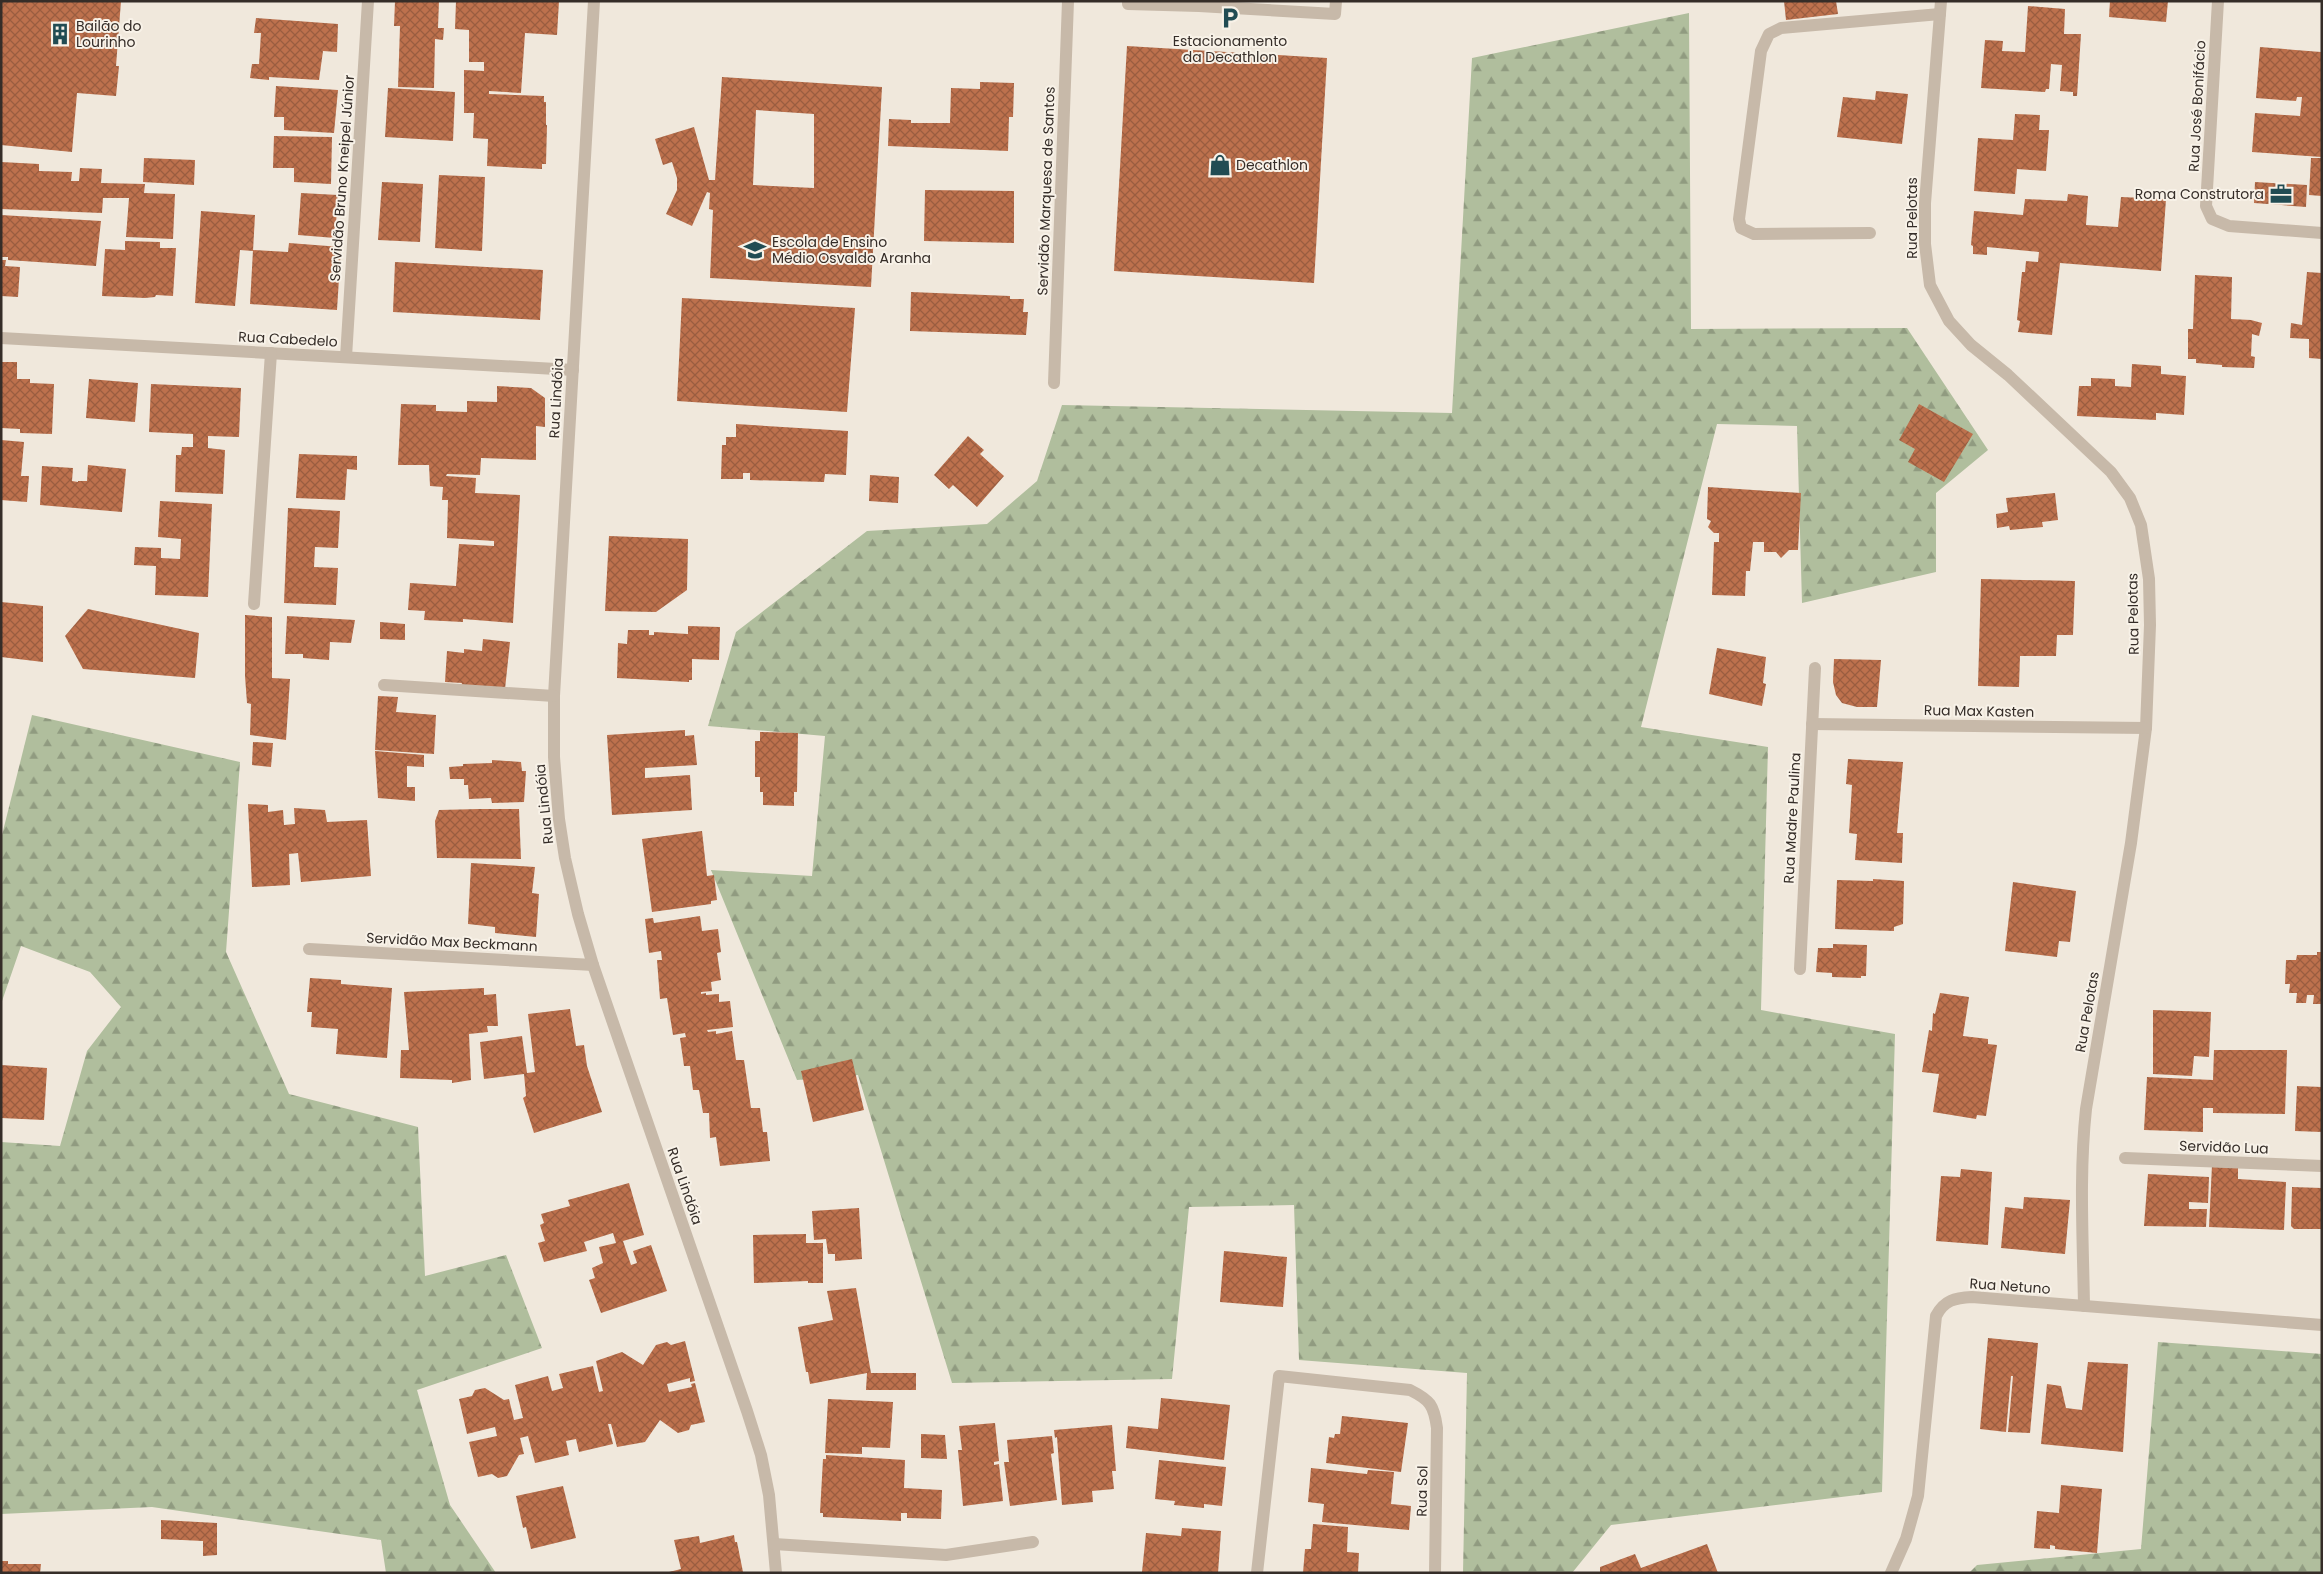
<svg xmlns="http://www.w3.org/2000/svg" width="2323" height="1574" font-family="Poppins,sans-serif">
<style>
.forest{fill:url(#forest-firs)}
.building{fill:url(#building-cross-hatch);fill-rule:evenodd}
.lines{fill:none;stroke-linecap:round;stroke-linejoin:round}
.minor{stroke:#c7b9a9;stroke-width:12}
.labels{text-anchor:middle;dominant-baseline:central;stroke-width:4;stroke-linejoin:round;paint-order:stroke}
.poi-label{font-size:14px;fill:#352d28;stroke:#f8f2e8;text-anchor:start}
.street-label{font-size:14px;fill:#352d28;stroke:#f8f2e8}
</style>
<defs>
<pattern id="forest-firs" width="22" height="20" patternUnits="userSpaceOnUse" patternTransform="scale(1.25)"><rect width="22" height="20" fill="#b0be9d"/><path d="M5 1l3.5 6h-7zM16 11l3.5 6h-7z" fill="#909b80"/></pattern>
<pattern id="building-cross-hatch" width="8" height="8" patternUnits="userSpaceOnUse" patternTransform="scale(1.25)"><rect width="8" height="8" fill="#bd714d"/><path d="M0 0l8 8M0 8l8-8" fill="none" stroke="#9a5d40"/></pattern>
</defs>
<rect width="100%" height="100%" fill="#f0e8dc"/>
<!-- forest -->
<g class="forest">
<polygon points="1689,13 1691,329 1907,328 1988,450 1936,493 1936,572 1802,603 1797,426 1717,424 1641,727 1768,747 1761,1010 1895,1034 1882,1492 1611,1525 1572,1573 1463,1573 1467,1373 1299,1360 1294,1205 1189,1207 1172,1379 952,1383 858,1075 797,1080 711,870 812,876 825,736 708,726 736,632 867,531 987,524 1037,481 1062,405 1452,413 1472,58"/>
<polygon points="32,715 240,762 226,952 289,1094 418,1127 425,1276 506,1255 542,1348 417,1390 450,1505 496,1573 386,1573 381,1540 152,1507 1,1514 1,1142 60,1146 87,1051 121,1007 90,972 21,946 1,1004 1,839"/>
<polygon points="2158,1342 2322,1354 2322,1573 1969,1573 1977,1565 2141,1549"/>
</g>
<!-- building -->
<g class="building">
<polygon points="1,1 121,1 116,66 119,66 116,96 77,93 72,152 1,145"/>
<polygon points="395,1 439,1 438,28 444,28 443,40 435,39 434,88 398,87 400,26 394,26"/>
<polygon points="456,1 559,1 557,35 525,33 521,93 489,91 489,94 544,96 544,102 546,102 546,125 547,125 546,164 542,164 542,169 487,166 488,139 473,138 474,113 464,113 464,70 484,71 484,62 469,62 469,30 455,29"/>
<polygon points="1784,1 1836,1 1838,14 1786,20"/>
<polygon points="2110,1 2168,1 2166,22 2109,17"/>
<polygon points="2028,6 2065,9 2064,34 2081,34 2077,96 2073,96 2073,92 2060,91 2062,65 2051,64 2049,89 2046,89 2045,92 1981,88 1985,40 2003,41 2002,51 2025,52"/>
<polygon points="256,18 338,24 337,52 323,51 319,80 269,77 269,80 250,78 252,64 259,64 261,33 254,33"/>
<polygon points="1127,46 1327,58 1314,283 1114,271"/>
<polygon points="2260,47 2321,52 2322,157 2252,152 2255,113 2300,116 2302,97 2297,97 2296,101 2256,98"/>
<path d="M722,77L882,87L871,287L710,278L713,210L709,209L710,193L707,192L692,226L666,214L677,190V178L672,162L663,165L655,139L694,127L709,180H715ZM756,110L814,114V188L753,185Z"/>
<polygon points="980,82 1014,83 1013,117 1009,117 1008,151 888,146 889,119 911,120 911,123 950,123 951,88 980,89"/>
<polygon points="276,86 338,90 334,133 284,130 284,117 274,117"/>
<polygon points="388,88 455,92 453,141 385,137"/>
<polygon points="1876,91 1908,94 1902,144 1837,137 1843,97 1875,100"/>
<polygon points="2015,114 2040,115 2039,130 2049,130 2046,171 2017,169 2015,194 1974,191 1978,138 2013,140"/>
<polygon points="274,136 332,137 331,184 294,182 294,168 273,168"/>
<polygon points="144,158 195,160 194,185 143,182"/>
<polygon points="2311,158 2322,158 2322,196 2309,195"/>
<polygon points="1,162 39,164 39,171 72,172 71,181 79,181 80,168 102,169 101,183 145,184 144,193 175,194 173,239 126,237 129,198 103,198 102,213 1,209"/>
<polygon points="439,175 485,177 482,251 435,248"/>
<polygon points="382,182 423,184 420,242 378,240"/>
<polygon points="2255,182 2307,185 2306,207 2254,203"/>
<polygon points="925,190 1014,191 1014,243 924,241"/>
<polygon points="301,193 338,195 335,238 298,235"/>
<polygon points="2068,194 2088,196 2086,225 2118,227 2121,197 2166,199 2161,271 2060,263 2052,335 2018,332 2020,321 2017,320 2022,272 2025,272 2026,261 2038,262 2039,252 1987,247 1987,255 1973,254 1973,246 1971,245 1974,211 2023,215 2025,199 2067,201"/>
<polygon points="201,211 255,215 253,251 240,250 235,306 195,303"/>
<polygon points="1,215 101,221 96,266 8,260 8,257 1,257"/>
<polygon points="125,241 160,242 160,248 176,248 173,296 156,295 155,297 145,298 102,296 105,249 125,250"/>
<polygon points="289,243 341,247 337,310 250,304 253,250 288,252"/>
<polygon points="1,260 6,260 5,266 20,267 18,297 1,296"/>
<polygon points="395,262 543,270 540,320 393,312"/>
<polygon points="2307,272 2322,273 2322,359 2309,358 2309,339 2290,338 2291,323 2302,325"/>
<polygon points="2195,275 2232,277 2231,319 2251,320 2262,323 2259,336 2252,334 2251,356 2255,357 2254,368 2222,367 2222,365 2196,363 2196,359 2188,359 2188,329 2193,329"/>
<polygon points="911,292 1010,296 1010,299 1024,299 1023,312 1028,312 1026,335 910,331"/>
<polygon points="682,298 855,308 847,412 677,401"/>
<polygon points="1,362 17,362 17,379 30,379 30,383 54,384 52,434 20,433 20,429 1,428"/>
<polygon points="2132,364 2161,366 2161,374 2186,376 2184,415 2156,413 2156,420 2077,416 2079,386 2091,386 2091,378 2115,379 2115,386 2131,387"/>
<polygon points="89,379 138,383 135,422 86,418"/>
<polygon points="151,384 241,388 239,437 208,436 208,448 225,450 223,494 175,492 176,455 181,455 182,447 193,447 193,434 149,432"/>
<polygon points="497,386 531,388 545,398 545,427 536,426 536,460 481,458 480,475 447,474 446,476 476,478 475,493 520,495 513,623 463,619 463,622 424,620 425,611 408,610 410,583 456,586 459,544 494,546 494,541 447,538 448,500 442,500 443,487 430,486 429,465 398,465 401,404 436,405 436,411 467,412 467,401 497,402"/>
<polygon points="1919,404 1973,434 1944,482 1908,462 1915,449 1899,440"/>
<polygon points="736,424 848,431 846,475 825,474 824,482 750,480 750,473 743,473 743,479 721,479 722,445 726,445 726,437 736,437"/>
<polygon points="968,436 984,450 980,454 1004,476 977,507 953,485 949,489 934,475"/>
<polygon points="1,440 24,442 21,476 29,476 27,502 1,500"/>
<polygon points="299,454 357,456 357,470 347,469 345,500 296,498"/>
<polygon points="88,465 126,469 122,512 40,505 42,466 73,468 72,481 78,482 78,481 87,481"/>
<polygon points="870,475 899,477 898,503 869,501"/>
<polygon points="1708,487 1801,493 1798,550 1789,550 1781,558 1776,552 1764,552 1764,542 1753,542 1750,571 1746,571 1745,596 1712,595 1714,542 1719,542 1719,533 1714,533 1708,527 1711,521 1707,519"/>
<polygon points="2055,493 2058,520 2042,522 2043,527 2010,530 2009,526 1997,528 1996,514 2008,512 2006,498"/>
<polygon points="160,501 212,504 208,597 155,595 156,566 134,565 135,547 161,548 161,558 180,559 181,539 158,537"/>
<polygon points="288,508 340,511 338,548 315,547 314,567 338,568 336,605 284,603"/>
<polygon points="609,536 688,539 687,590 656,612 605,611"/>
<polygon points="1981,579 2075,581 2073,635 2057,635 2056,656 2020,656 2019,687 1978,686"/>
<polygon points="1,602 43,606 43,662 1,657"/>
<polygon points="88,609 199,633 195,678 83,669 65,636"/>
<polygon points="245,615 272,617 272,678 290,679 286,740 250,735 251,704 247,703 245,676"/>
<polygon points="287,616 355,620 351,643 330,642 329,660 303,658 303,654 285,654"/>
<polygon points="380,622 405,624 405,640 380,639"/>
<polygon points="688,626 720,627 719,660 692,659 692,680 689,680 689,682 617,678 618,643 627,644 628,630 649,630 649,635 654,635 654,632 688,634"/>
<polygon points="483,639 510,642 505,689 461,686 462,683 445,682 447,651 464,653 464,649 482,651"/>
<polygon points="1717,648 1766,657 1763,683 1766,684 1762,706 1709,694"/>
<polygon points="1834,659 1881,660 1877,707 1857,707 1842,703 1836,695 1833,682"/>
<polygon points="378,696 398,697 396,712 436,715 434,754 375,750"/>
<polygon points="685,730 685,736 694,735 697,765 645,768 645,778 690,775 692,810 612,815 607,735"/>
<polygon points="760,732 798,733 797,792 794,792 794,806 763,805 763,792 760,792 760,777 755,777 755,741 760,741"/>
<polygon points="253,742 273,743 271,767 252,765"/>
<polygon points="375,751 424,755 424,767 407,766 407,787 415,787 415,801 378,798"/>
<polygon points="1848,759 1903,762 1897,833 1903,833 1902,863 1855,860 1857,834 1849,833 1852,785 1846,784"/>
<polygon points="492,760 521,762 522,771 526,771 524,802 492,803 491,798 469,799 468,785 464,785 464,779 450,779 449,767 463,766 463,764 492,763"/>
<polygon points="248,804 268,805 268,812 283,810 284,825 295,824 294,808 325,810 327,822 367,820 371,876 301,882 298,853 289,854 290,885 252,887"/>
<polygon points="479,809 519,809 521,859 437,858 435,821 439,810"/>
<polygon points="702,831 707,876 714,875 717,900 711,901 711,904 652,912 642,839"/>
<polygon points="471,863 535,867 532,893 539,894 536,937 495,933 495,927 468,924"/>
<polygon points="1873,879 1904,881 1903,924 1894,927 1894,931 1835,929 1837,880 1873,881"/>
<polygon points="2013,882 2076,891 2070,942 2059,941 2057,957 2005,951"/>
<polygon points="700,916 702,931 718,929 721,952 717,953 721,980 711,982 712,991 701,992 701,994 706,993 706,995 719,994 719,1002 730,1001 733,1027 707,1030 708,1032 716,1031 716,1034 732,1031 736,1060 744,1060 751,1108 760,1108 763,1132 767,1132 770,1161 720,1166 716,1137 710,1138 709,1113 703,1113 699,1090 693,1090 690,1066 684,1066 680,1038 686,1037 685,1033 673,1035 667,998 660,999 657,960 662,960 661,951 649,953 645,919 653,918 654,923"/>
<polygon points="1833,944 1867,945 1866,976 1861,976 1861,978 1832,977 1832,973 1816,972 1818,948 1833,948"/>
<polygon points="2317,952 2322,952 2322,1004 2313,1004 2314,995 2307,995 2306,1003 2296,1003 2297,993 2289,993 2290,984 2285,984 2286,960 2296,960 2297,955 2317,955"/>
<polygon points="310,978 341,980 341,984 392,988 387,1058 336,1054 338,1029 311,1027 312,1012 307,1012"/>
<polygon points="484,988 484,995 496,994 498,1026 487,1026 488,1032 469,1034 471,1080 452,1083 452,1080 400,1078 401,1050 409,1050 404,992"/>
<polygon points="1940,993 1969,997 1963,1036 1988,1039 1988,1044 1997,1045 1986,1116 1977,1115 1976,1119 1933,1112 1939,1074 1922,1072 1929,1030 1932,1031 1933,1013 1935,1014"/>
<polygon points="570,1009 576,1046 584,1045 587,1066 602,1112 534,1133 523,1098 526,1096 524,1074 484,1079 480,1042 522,1036 527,1073 535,1072 528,1014"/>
<polygon points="2153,1010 2211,1012 2209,1057 2194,1056 2192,1076 2153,1074"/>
<polygon points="2214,1050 2287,1050 2285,1114 2213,1113 2213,1108 2203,1108 2203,1132 2144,1130 2147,1077 2213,1080"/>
<polygon points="852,1059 864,1110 813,1122 801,1071"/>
<polygon points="1,1065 47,1068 44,1120 1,1118"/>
<polygon points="2297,1086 2322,1087 2322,1132 2295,1131"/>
<polygon points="2212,1165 2238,1166 2238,1179 2286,1182 2284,1230 2209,1227"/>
<polygon points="1961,1169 1992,1172 1988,1245 1936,1241 1941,1176 1960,1177"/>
<polygon points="2148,1174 2209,1177 2208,1203 2189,1202 2189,1209 2207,1209 2206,1227 2144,1226"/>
<polygon points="629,1183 644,1235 623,1241 631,1265 637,1263 633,1251 651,1245 667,1291 601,1313 589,1280 595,1278 592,1268 603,1263 599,1247 616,1243 613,1233 584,1242 587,1251 544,1262 538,1243 545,1241 540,1225 544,1223 541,1214 570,1206 568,1200"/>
<polygon points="2292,1187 2322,1188 2322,1229 2294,1229 2291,1226"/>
<polygon points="2024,1197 2070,1200 2065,1254 2001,1248 2005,1207 2023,1209"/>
<polygon points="859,1208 862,1259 835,1261 835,1254 828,1254 826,1239 814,1240 812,1211"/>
<polygon points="806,1234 806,1243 823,1243 823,1283 808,1283 808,1281 754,1283 753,1235"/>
<polygon points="1224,1251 1287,1257 1283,1307 1220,1302"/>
<polygon points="856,1288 871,1373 916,1373 916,1390 866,1390 867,1373 810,1384 808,1372 806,1372 798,1327 833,1320 827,1291"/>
<polygon points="1988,1338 2038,1343 2030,1433 2008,1432 2013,1376 2011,1376 2006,1432 1980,1429"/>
<polygon points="685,1341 695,1381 690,1382 690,1378 667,1384 669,1392 692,1387 691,1384 695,1383 705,1422 691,1425 689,1430 678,1433 660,1420 645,1442 617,1447 611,1424 608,1424 613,1444 579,1452 576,1439 566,1441 569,1455 535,1463 528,1436 520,1438 524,1454 519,1455 507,1476 498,1478 492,1474 478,1477 469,1442 497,1436 495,1427 467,1434 459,1399 472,1396 475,1390 485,1388 504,1400 509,1399 514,1420 523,1418 515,1385 548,1376 552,1391 563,1388 559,1374 593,1366 599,1392 603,1391 596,1361 622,1352 643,1365 656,1345 667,1342 671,1345"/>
<polygon points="2088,1362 2128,1364 2123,1452 2041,1444 2047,1384 2061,1386 2066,1408 2082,1410"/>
<polygon points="1161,1398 1230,1405 1224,1460 1126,1448 1128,1426 1158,1429"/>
<polygon points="828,1399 893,1402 890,1448 862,1447 862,1454 825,1453"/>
<polygon points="1342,1416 1408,1423 1401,1472 1326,1463 1329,1437 1334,1438 1335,1434 1340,1434"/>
<polygon points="995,1423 999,1461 994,1462 994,1465 999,1464 1003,1501 963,1506 958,1450 962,1450 959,1426"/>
<polygon points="1112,1425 1116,1471 1112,1471 1114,1489 1092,1491 1093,1502 1062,1505 1057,1437 1055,1438 1054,1430"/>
<polygon points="921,1434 945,1435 947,1459 921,1458"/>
<polygon points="1052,1436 1054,1453 1051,1454 1057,1500 1010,1506 1004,1462 1009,1462 1007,1440"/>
<polygon points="826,1455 905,1460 904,1488 942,1490 941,1519 907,1518 907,1513 901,1513 901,1521 823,1517 823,1513 820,1513 823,1459 826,1459"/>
<polygon points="1159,1460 1226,1467 1222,1506 1204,1504 1204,1508 1174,1505 1175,1501 1155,1499"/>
<polygon points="1311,1468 1367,1474 1368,1470 1394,1472 1391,1504 1411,1506 1409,1530 1322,1522 1324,1504 1308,1502"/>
<polygon points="2061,1485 2102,1489 2097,1553 2055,1549 2055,1546 2050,1545 2050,1549 2034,1548 2037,1511 2059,1513"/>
<polygon points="563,1486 576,1538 531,1549 526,1527 523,1528 516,1496"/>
<polygon points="161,1520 217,1523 217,1555 203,1556 203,1541 161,1539"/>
<polygon points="1313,1524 1348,1527 1347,1552 1359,1553 1358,1573 1303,1573 1305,1549 1311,1549"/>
<polygon points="1182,1528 1221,1531 1218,1573 1142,1572 1146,1533 1181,1536"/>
<polygon points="734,1535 735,1542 737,1542 743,1572 665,1573 681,1569 674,1540 699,1536 700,1543"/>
<polygon points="1707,1544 1718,1573 1600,1573 1600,1567 1635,1554 1641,1568"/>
<polygon points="1,1561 8,1561 8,1564 41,1564 40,1573 1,1573"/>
</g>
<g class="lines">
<!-- minor -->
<g class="minor">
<polyline points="594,1 554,696 554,757 559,819 565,858 578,914 593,965 747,1411 761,1455 769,1495 776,1573"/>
<polyline points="1128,1 1128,4 1199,6 1335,14 1336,1"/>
<path d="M1941,1L1925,203V244L1930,285L1949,321L1971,345L2008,375L2111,472L2130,498L2141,525L2149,579L2150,625L2146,728L2131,843L2086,1109C2079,1174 2083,1240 2084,1306"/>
<polyline points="2218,1 2206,206 2212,219 2229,226 2322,233"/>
<polyline points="1870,233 1754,234 1741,228 1739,219 1761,51 1769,34 1781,28 1940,14"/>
<polyline points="1,338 573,370"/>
<polyline points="346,357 368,1"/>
<polyline points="1054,383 1068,1"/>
<polyline points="254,604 271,353"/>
<polyline points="384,685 554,696"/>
<polyline points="1812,724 2146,728"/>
<polyline points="309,949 593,965"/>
<polyline points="1800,969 1815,668"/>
<polyline points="2125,1158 2322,1166"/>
<polyline points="774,1544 946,1555 1033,1542"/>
<path d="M1257,1573L1279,1376L1410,1390C1430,1400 1434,1405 1437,1428L1435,1573"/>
<path d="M1891,1573L1906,1539L1918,1496L1936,1316C1944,1300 1955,1298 1972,1297L2322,1325"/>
</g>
</g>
<!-- icons -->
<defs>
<g id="parking-bare" transform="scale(1.725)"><path d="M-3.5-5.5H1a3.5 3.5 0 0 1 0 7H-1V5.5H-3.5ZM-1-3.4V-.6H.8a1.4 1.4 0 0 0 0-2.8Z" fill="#214c53" stroke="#f8f2e8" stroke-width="2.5" paint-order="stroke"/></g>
<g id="building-bare" transform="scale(1.725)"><path d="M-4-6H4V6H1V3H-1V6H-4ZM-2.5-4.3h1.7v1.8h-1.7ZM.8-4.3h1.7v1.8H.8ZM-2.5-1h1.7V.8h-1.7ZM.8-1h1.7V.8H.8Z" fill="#214c53" stroke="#f8f2e8" stroke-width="2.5" paint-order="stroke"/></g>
<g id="shop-bare" transform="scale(1.725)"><path d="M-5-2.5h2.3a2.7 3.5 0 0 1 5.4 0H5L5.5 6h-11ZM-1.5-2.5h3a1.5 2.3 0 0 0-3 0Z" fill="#214c53" stroke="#f8f2e8" stroke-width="2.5" paint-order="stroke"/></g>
<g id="office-bare" transform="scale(1.725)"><path d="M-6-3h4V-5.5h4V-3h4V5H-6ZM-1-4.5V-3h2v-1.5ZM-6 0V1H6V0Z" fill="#214c53" stroke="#f8f2e8" stroke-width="2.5" paint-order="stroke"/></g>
<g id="school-bare" transform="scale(1.725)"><path d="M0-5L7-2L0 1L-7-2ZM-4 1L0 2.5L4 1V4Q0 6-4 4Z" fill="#214c53" stroke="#f8f2e8" stroke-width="2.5" paint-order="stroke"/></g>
</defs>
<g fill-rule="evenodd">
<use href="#parking-bare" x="1230" y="18"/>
<use href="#building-bare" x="60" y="34"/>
<use href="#shop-bare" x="1220" y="165"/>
<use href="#office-bare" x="2281" y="194"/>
<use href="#school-bare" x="755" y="250"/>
</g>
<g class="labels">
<!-- poi labels -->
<g class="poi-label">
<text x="76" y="26">Bailão do<tspan x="76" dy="16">Lourinho</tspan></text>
<text x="1230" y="41" text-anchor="middle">Estacionamento<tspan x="1230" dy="16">da Decathlon</tspan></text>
<text x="1236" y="165">Decathlon</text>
<text x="2264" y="194" text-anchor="end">Roma Construtora</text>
<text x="772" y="242">Escola de Ensino<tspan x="772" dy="16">Médio Osvaldo Aranha</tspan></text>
</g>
<!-- street labels -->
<g class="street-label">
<text transform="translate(2197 106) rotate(-87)">Rua José Bonifácio</text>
<text transform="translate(342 178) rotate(-86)">Servidão Bruno Kneipel Júnior</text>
<text transform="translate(1046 191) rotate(-88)">Servidão Marquesa de Santos</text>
<text transform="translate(1912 218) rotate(-90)">Rua Pelotas</text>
<text transform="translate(288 339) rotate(3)">Rua Cabedelo</text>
<text transform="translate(556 398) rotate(-87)">Rua Lindóia</text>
<text transform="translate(2133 614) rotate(-91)">Rua Pelotas</text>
<text transform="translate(1979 711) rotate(1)">Rua Max Kasten</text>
<text transform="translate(544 804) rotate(-96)">Rua Lindóia</text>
<text transform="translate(1792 818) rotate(-87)">Rua Madre Paulina</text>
<text transform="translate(452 942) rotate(3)">Servidão Max Beckmann</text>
<text transform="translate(2087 1012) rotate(-80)">Rua Pelotas</text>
<text transform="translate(2224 1147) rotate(2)">Servidão Lua</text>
<text transform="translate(685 1186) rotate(71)">Rua Lindóia</text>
<text transform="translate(2010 1286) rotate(4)">Rua Netuno</text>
<text transform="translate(1422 1491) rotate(-89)">Rua Sol</text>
</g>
</g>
<!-- border -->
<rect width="2323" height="1574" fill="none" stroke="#352d28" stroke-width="5"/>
</svg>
